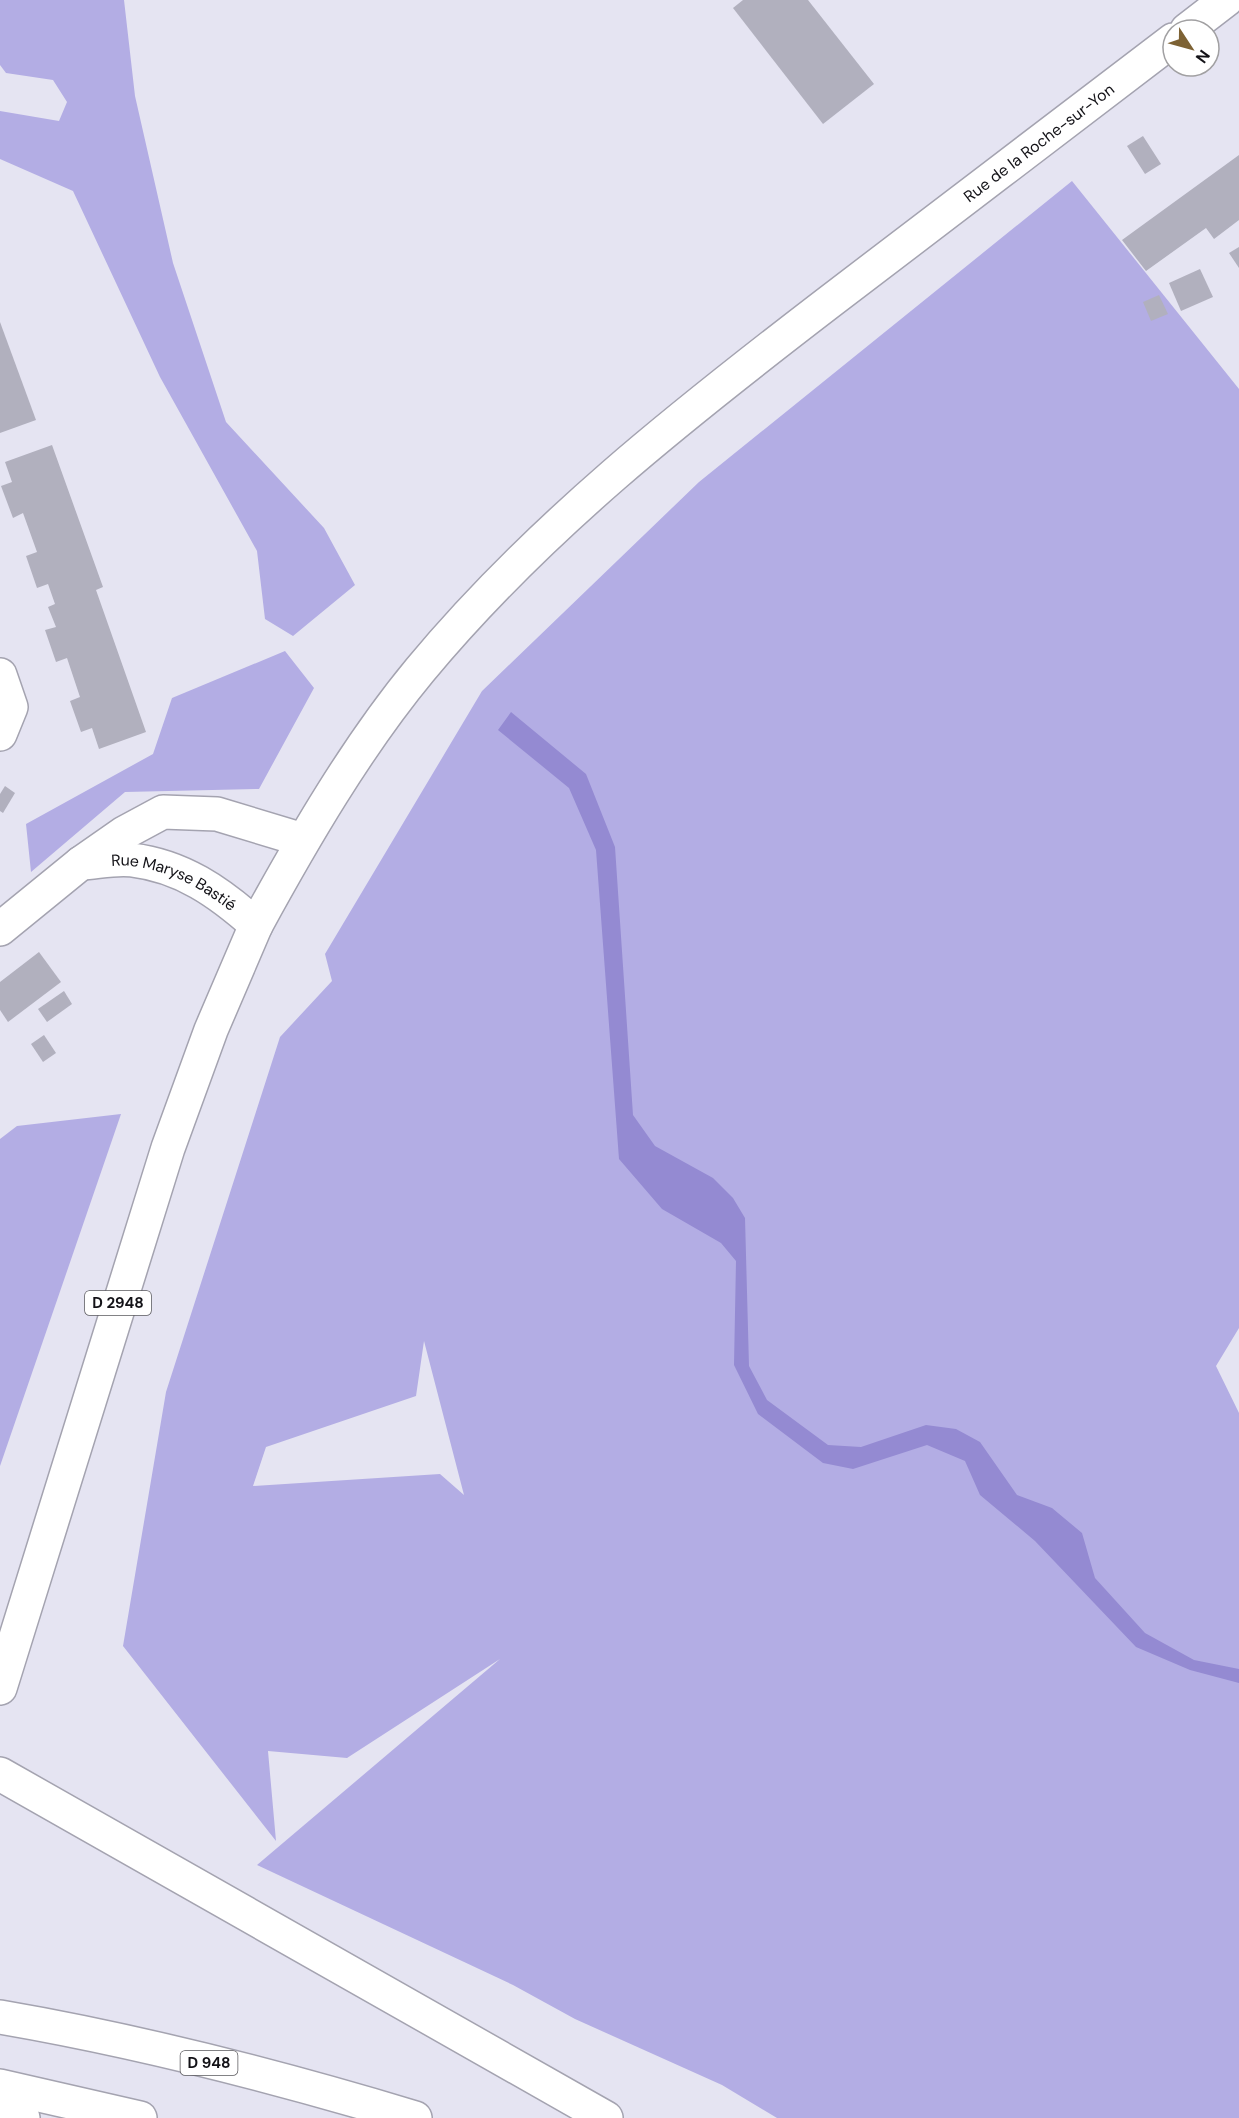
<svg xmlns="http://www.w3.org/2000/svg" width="1239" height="2118" font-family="'DM Sans',sans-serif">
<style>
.green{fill:#b3ade4;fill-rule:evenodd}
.water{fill:#948ad2}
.building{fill:#b1b0be}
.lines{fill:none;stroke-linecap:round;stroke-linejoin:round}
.street-casing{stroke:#a4a3b0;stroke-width:36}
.secondary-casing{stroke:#a4a3b0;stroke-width:36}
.highway-casing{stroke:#a4a3b0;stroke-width:36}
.street{stroke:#fff;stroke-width:33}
.secondary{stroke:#fff;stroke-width:33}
.highway{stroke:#fff;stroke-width:33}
.labels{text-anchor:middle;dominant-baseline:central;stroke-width:4.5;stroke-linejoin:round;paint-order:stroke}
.shield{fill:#fff;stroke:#5a595d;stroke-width:1.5}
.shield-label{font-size:15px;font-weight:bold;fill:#131217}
.street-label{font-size:16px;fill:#131217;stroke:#fff}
</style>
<rect width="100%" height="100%" fill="#e5e4f2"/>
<!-- green -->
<g class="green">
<polygon points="0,0 124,0 135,96 173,263 226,422 324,528 355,585 293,636 265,619 257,551 160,377 73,191 0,159 0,111 59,121 67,102 53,80 6,73 0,65"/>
<path d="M1072,181L1239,389V1328L1216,1366L1239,1413V2118H777L722,2085L575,2019L513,1985L257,1865L500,1659L347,1758L268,1751L276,1841L123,1646L166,1392L280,1037L332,981L325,954L482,691L699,482ZM424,1341L464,1495L440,1474L253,1486L266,1447L416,1396Z"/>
<polygon points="285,651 314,688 259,789 125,792 31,872 26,824 153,754 172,698"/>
<polygon points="121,1114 0,1466 0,1139 17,1126"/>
</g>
<!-- water -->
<polygon class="water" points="511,712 586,774 615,847 633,1115 655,1146 713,1178 733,1198 745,1218 749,1366 767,1400 828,1445 861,1447 926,1425 956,1429 980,1442 1017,1495 1052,1508 1082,1533 1095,1578 1145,1633 1194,1660 1239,1669 1239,1683 1190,1670 1136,1647 1035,1541 980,1495 965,1461 927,1445 853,1469 823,1463 758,1414 734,1365 736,1261 721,1243 662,1209 619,1159 596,850 569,788 498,730"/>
<!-- building -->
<g class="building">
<polygon points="743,0 808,0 874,84 823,124 733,8"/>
<polygon points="1143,136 1161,164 1145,174 1127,146"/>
<polygon points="1239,155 1239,220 1214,239 1206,228 1146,271 1122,240"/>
<polygon points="1239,247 1239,268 1229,253"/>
<polygon points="1200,269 1213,297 1181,311 1169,283"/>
<polygon points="1159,295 1168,314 1151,321 1143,302"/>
<polygon points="0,322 36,420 0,433"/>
<polygon points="52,445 103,587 96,590 146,732 99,749 92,728 81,732 70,701 80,697 67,658 56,662 45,630 56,627 48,607 55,604 48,584 37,588 26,556 37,552 23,513 13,518 1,486 12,482 5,462"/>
<polygon points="5,786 15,793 3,813 0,811 0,794"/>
<polygon points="39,952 61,982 8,1022 0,1010 0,982"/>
<polygon points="64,991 72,1004 47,1022 38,1009"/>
<polygon points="44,1035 56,1053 43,1062 31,1044"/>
</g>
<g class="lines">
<!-- street casing -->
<g class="street-casing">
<polyline id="street" points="0,675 11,707 0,734"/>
</g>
<!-- secondary casing -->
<g class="secondary-casing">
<g id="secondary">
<polyline points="1187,30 1226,0"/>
<path id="s1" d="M81,863C98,862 116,858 132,860C182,866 219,892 256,925C303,839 357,746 420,670C538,528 682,415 828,303C943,215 1058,128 1173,40"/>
<polyline points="0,929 81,863 124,833 163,812 217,814 303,840"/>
</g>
</g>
<!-- highway casing -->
<g class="highway-casing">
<g id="highway">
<polyline points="0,1688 168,1148 211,1030 256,925"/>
<polyline points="0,1774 606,2118"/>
<path d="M0,2017C140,2041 279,2077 415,2118"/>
<polyline points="0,2086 140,2118"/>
<polyline points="0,2111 23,2118"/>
</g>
</g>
<!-- street -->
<use href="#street" class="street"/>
<!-- secondary -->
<use href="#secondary" class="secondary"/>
<!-- highway -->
<use href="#highway" class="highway"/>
</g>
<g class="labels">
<!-- shield labels -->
<g class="shield">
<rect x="85" y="1291" width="66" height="24" rx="4.5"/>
<rect x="180.5" y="2051" width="57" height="24" rx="4.5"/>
</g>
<g class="shield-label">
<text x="118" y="1303">D 2948</text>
<text x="209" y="2063">D 948</text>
</g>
<!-- street labels -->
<g class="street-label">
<text stroke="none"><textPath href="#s1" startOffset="1312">Rue de la Roche-sur-Yon</textPath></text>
<text stroke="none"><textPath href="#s1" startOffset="98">Rue Maryse Bastié</textPath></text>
</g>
</g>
<!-- north arrow -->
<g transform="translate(1191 48) rotate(126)"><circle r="28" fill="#ffffff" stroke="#a1a0a2" stroke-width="1.5"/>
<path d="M0-4.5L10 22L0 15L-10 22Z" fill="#7d6234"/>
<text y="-9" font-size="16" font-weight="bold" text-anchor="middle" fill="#131217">N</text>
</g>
</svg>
